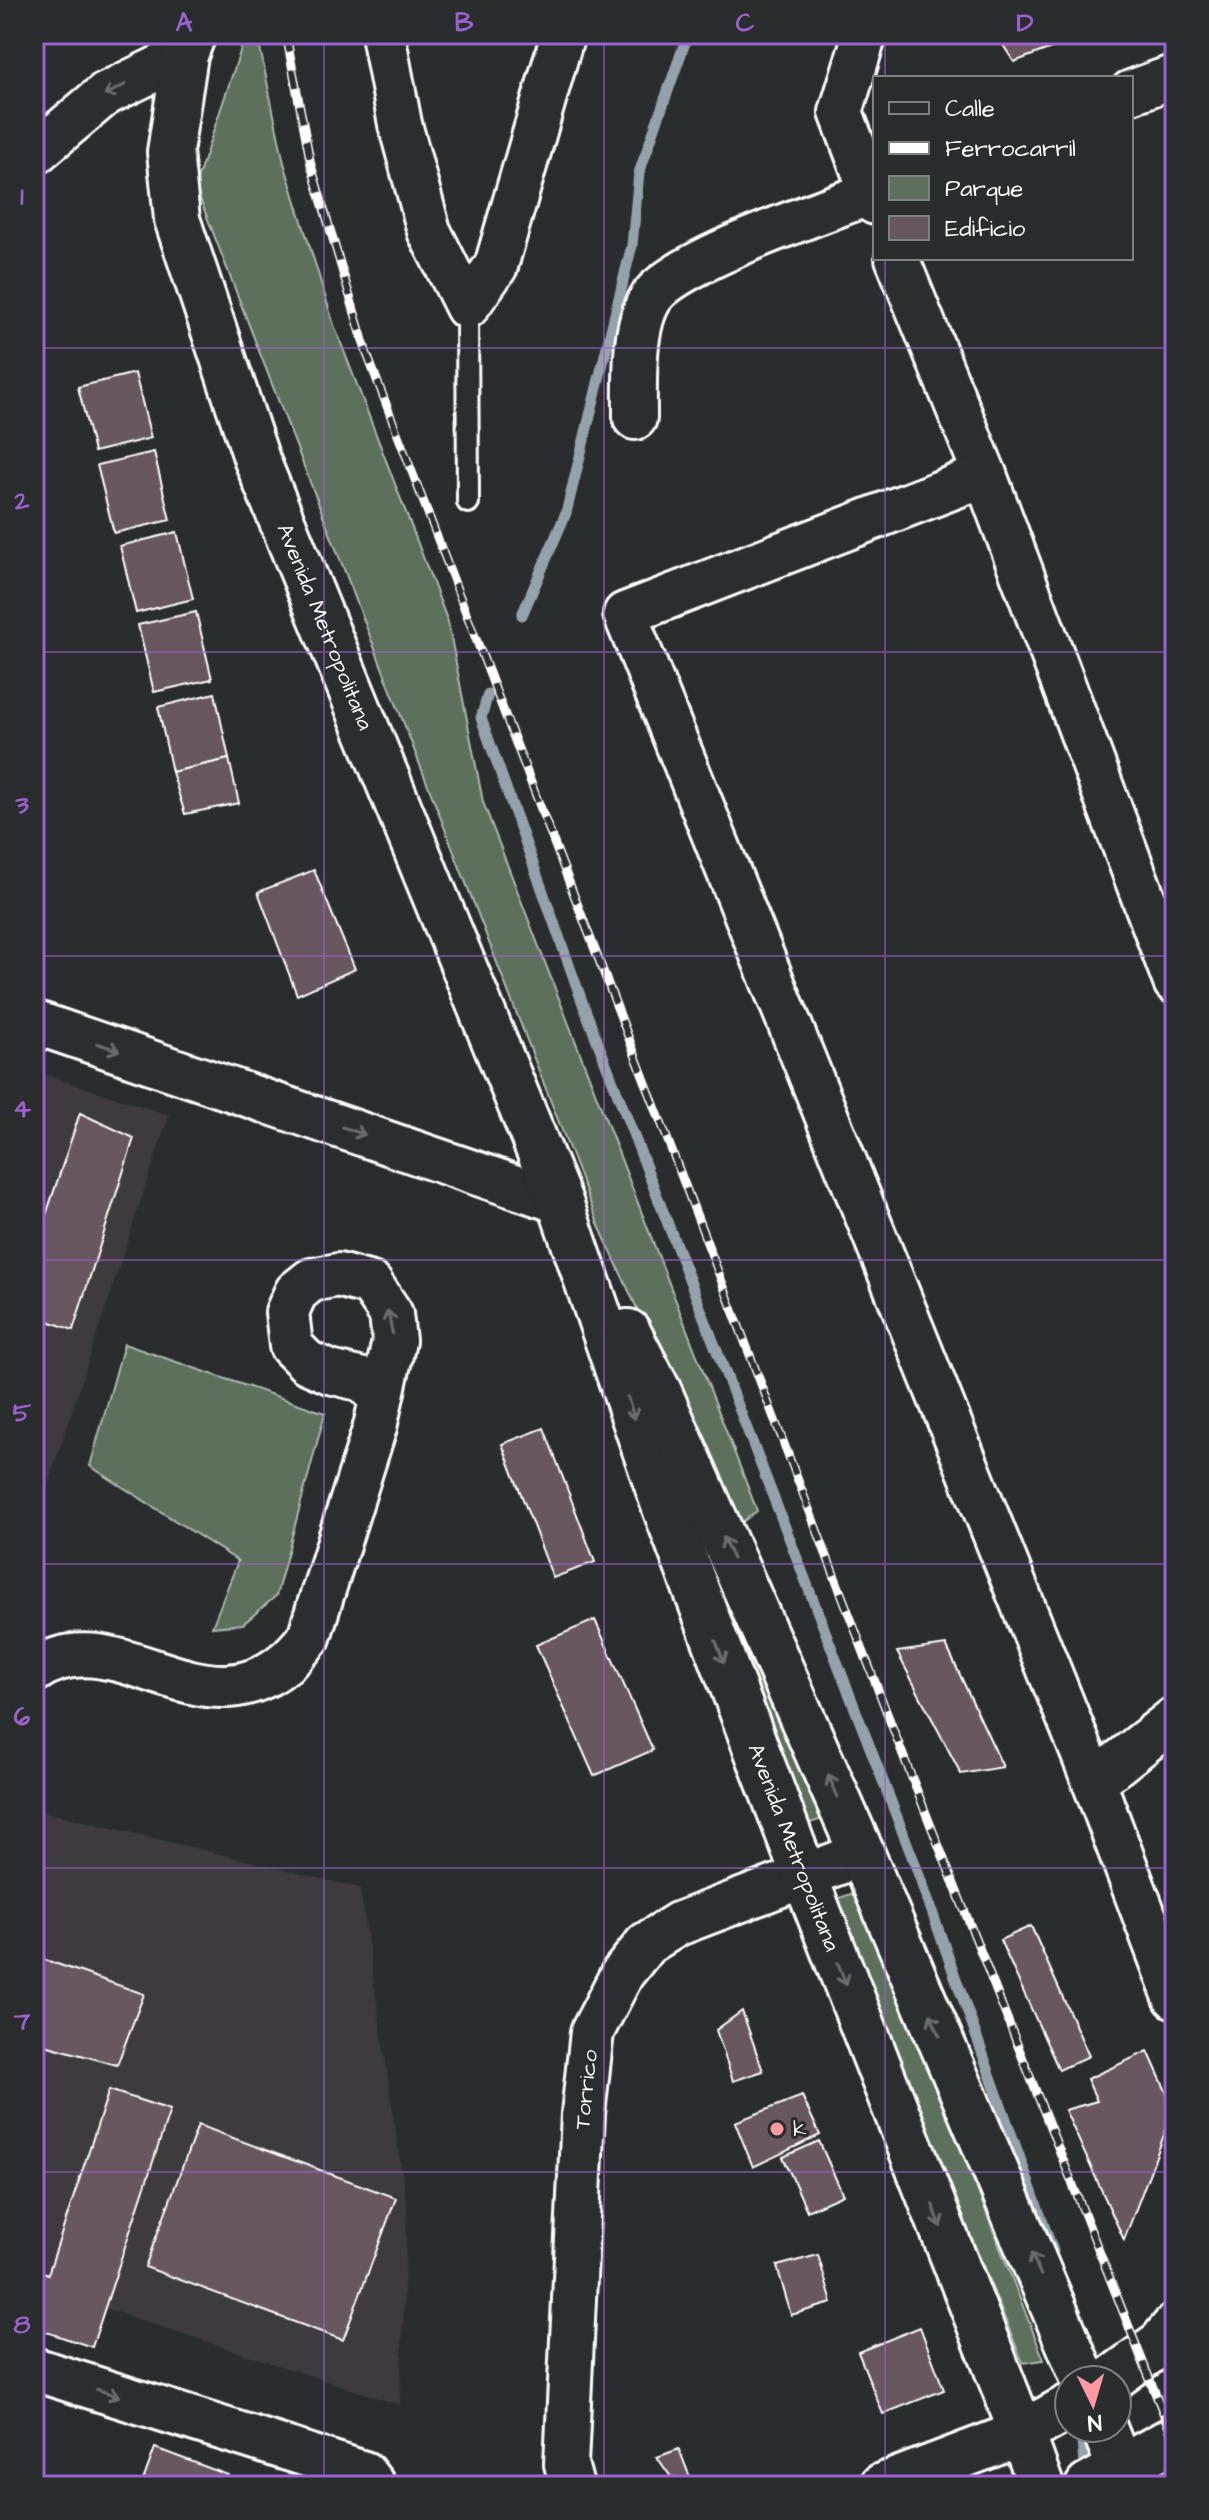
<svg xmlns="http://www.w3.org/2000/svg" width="1209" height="2520" font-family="'Architects Daughter',sans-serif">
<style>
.built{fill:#3d3a3d}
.green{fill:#5c705b;stroke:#aeb8ad;stroke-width:2}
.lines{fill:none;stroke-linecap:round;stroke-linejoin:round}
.stream{stroke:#95a2ab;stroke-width:11}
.building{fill:#685761;stroke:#fff;stroke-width:2}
.service-casing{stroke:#fff;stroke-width:26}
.minor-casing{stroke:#fff;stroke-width:48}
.tertiary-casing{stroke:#fff;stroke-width:50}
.secondary-casing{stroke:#fff;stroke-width:50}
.primary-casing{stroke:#fff;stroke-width:50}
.service{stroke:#2a2d2e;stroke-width:20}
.minor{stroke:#2a2d2e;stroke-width:42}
.tertiary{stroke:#2a2d2e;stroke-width:44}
.secondary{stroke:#2a2d2e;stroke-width:44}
.primary{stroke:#2a2d2e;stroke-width:44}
.rail-casing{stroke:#fff;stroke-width:9}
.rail{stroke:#2a2d2e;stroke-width:6;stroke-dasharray:18;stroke-linecap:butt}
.oneway{stroke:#6a6c6d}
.grid{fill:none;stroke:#9c61cf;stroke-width:2;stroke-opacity:0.55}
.poi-dot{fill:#ff9aa2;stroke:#2a2d2e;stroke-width:3}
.labels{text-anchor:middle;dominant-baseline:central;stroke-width:6;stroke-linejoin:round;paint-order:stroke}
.street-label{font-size:22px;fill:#fff;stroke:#2a2d2e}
.poi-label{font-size:22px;fill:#fff;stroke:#2a2d2e;text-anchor:start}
.neatline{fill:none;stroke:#9c61cf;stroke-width:3}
.grid-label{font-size:26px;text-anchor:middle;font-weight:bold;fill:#9c61cf}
</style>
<rect width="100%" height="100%" fill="#2a2d2e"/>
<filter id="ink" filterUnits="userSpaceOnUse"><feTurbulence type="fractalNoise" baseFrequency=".0125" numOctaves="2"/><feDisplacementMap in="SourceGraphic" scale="16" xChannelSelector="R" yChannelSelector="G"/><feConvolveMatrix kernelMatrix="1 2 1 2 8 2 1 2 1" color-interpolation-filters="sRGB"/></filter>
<g filter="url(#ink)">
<!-- built -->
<g class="built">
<polygon points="34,1071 169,1115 34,1527"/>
<polygon points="34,1809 360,1888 407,2207 400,2405 34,2285"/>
</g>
<!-- green -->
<g class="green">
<polygon points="246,34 257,34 284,163 334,325 448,622 483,802 757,1511 737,1526 600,1228 195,186"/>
<polygon points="124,1344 325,1413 276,1596 243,1624 212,1627 238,1561 90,1466"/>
<polygon points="664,1445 826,1818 807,1824"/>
<polygon points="860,1891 1044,2360 1023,2363 833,1900"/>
</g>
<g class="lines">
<!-- stream -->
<g class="stream">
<polyline points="522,615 566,513 632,245 639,173 688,34"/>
<polyline points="488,694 481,718 583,1004 915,1864 1053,2251"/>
<polyline points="1081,2428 1085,2477"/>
</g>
</g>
<!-- building -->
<g class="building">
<polygon points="996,34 1089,34 1014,62"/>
<polygon points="135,373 151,438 94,452 78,387"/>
<polygon points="154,452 170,520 114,533 97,465"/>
<polygon points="177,532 193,599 136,613 120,546"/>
<polygon points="196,612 212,679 154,692 138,625"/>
<polygon points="215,693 229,759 172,772 158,707"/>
<polygon points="229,759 239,803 185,814 172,772"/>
<polygon points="314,870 355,969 297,995 258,892"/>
<polygon points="80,1113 134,1138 73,1330 34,1316 34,1251"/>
<polygon points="544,1428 595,1562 553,1578 502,1444"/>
<polygon points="595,1620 653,1750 594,1776 536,1645"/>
<polygon points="946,1645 1003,1767 961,1774 897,1652"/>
<polygon points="1031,1926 1089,2056 1059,2070 1000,1940"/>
<polygon points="34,1956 144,1994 117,2065 34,2042"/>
<polygon points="742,2011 763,2071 733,2081 716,2030"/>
<polygon points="1148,2051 1174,2109 1124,2240 1065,2110 1097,2101 1087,2079"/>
<polygon points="109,2090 170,2110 92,2347 34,2328 34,2269 48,2274"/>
<polygon points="802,2096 820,2135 753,2167 735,2122"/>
<polygon points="198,2125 396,2198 343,2340 145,2267"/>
<polygon points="819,2141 843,2195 807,2211 783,2157"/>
<polygon points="818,2255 832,2303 791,2315 777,2266"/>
<polygon points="920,2327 944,2390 883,2414 858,2352"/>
<polygon points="155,2448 228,2475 225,2486 141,2486"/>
<polygon points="679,2449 691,2480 671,2477 657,2457"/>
</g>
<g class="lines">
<!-- service casing -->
<g class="service-casing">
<polyline id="service" points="467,307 468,502"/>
</g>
<!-- minor casing -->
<g class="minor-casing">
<g id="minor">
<polyline points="383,34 400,124 429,231 467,307 496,266 563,34"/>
<polyline points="865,34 841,112 875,203"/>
<polyline points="1131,92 1175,76"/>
<polyline points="34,154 105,94 185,55"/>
<polyline points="897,258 985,475 1175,982"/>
<path d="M635,418C635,385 632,327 651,298C674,261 825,211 871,193"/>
<polyline points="985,475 625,614 1094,1782 1175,1997"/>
<polyline points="34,1022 560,1202"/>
<path d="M34,1671C121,1609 217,1758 309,1637L375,1427L394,1341L391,1314L371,1284L338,1275L311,1280L296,1292L287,1312L291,1346L307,1362L330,1372L363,1380L381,1398"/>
<polyline points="1094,1782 1175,1718"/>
<polyline points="34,2369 364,2473 374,2486"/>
<path id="s1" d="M572,2486L566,2464L583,2114L592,2032L622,1974L646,1944L678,1924L862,1854"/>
</g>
</g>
<!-- tertiary casing -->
<g class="tertiary-casing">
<g id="tertiary">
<path id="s2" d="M193,34L185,55L170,152L177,219L257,460L560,1202L664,1505L804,1875L1022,2433"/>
<polyline points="628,1332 659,1392 862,1854 1084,2380"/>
</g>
</g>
<!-- secondary casing -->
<g class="secondary-casing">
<g id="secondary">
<polyline points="1104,2428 1127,2486"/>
<polyline points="1022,2433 1041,2486"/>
</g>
</g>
<!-- primary casing -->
<g class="primary-casing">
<g id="primary">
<polyline points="1110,2380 1161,2343 1175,2326"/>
<polyline points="882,2486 1022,2433 1069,2407"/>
<polyline points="1088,2486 1175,2438"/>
</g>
</g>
<!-- service -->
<use href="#service" class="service"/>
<!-- minor -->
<use href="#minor" class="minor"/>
<!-- tertiary -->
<use href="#tertiary" class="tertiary"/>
<!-- secondary -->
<use href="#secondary" class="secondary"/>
<!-- primary -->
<use href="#primary" class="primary"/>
<!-- rail casing -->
<g class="rail-casing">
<polyline id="rail" points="286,34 311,165 367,354 908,1768 1175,2443"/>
</g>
<!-- rail -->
<use href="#rail" class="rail"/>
</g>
<!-- one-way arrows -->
<defs><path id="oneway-shaft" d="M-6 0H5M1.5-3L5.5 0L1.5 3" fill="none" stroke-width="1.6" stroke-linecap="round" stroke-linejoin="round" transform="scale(2)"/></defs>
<g class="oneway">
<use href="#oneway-shaft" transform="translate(115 90) rotate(152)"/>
<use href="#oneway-shaft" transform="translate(108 1047) rotate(19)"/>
<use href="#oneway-shaft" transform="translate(354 1131) rotate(19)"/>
<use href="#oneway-shaft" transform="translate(390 1322) rotate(-102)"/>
<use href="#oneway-shaft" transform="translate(631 1408) rotate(71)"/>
<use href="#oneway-shaft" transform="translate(728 1548) rotate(-114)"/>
<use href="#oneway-shaft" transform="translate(720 1652) rotate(69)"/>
<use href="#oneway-shaft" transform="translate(833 1786) rotate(-114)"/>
<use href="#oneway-shaft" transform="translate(842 1974) rotate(69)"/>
<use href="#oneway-shaft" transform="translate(935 2025) rotate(-113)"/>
<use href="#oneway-shaft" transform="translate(937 2216) rotate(69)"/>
<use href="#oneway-shaft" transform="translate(1036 2264) rotate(-113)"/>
<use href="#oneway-shaft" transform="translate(108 2393) rotate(18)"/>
</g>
</g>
<!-- grid -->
<path class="grid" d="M324,34V2486M604,34V2486M885,34V78M885,258V2486M34,348H1175M34,652H1175M34,956H1175M34,1260H1175M34,1564H1175M34,1868H1175M34,2172H1175"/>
<!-- markers -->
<circle class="poi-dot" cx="777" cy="2129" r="8"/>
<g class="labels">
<!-- street labels -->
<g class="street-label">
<text stroke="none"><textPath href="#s2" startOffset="622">Avenida Metropolitana</textPath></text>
<text stroke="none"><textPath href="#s2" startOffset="1930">Avenida Metropolitana</textPath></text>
<text stroke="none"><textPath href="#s1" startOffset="398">Torrico</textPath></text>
</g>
<!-- poi labels -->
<g class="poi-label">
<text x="793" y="2129">k</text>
</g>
</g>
<!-- margin -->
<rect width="1209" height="2520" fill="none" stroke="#2a2d2e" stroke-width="88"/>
<!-- legend -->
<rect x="873" y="76" width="260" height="184" fill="#2a2d2e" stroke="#7f8182" stroke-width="2"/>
<rect x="889" y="102" width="40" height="12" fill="#2a2d2e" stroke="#7f8182" stroke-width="2"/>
<text x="945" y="116" font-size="24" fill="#ffffff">Calle</text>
<rect x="889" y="142" width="40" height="12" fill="#ffffff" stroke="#7f8182" stroke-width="2"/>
<text x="945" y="156" font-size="24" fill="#ffffff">Ferrocarril</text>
<rect x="889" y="176" width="40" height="24" fill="#5c705b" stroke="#7f8182" stroke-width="2"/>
<text x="945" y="196" font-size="24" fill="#ffffff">Parque</text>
<rect x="889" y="216" width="40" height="24" fill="#685761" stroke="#7f8182" stroke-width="2"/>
<text x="945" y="236" font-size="24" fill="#ffffff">Edificio</text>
<!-- north arrow -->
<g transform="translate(1093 2404) rotate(175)"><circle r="38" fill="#2a2d2e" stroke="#7f8182" stroke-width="2"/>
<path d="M0-6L14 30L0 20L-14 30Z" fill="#ff9aa2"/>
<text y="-12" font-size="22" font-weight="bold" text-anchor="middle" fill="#ffffff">N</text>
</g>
<rect x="44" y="44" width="1121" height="2432" class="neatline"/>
<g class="grid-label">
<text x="184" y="31">A</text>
<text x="464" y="31">B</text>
<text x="745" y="31">C</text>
<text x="1025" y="31">D</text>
<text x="22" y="205">1</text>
<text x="22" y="509">2</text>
<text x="22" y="813">3</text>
<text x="22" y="1117">4</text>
<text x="22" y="1421">5</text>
<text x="22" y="1725">6</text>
<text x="22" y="2029">7</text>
<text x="22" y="2333">8</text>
</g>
</svg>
